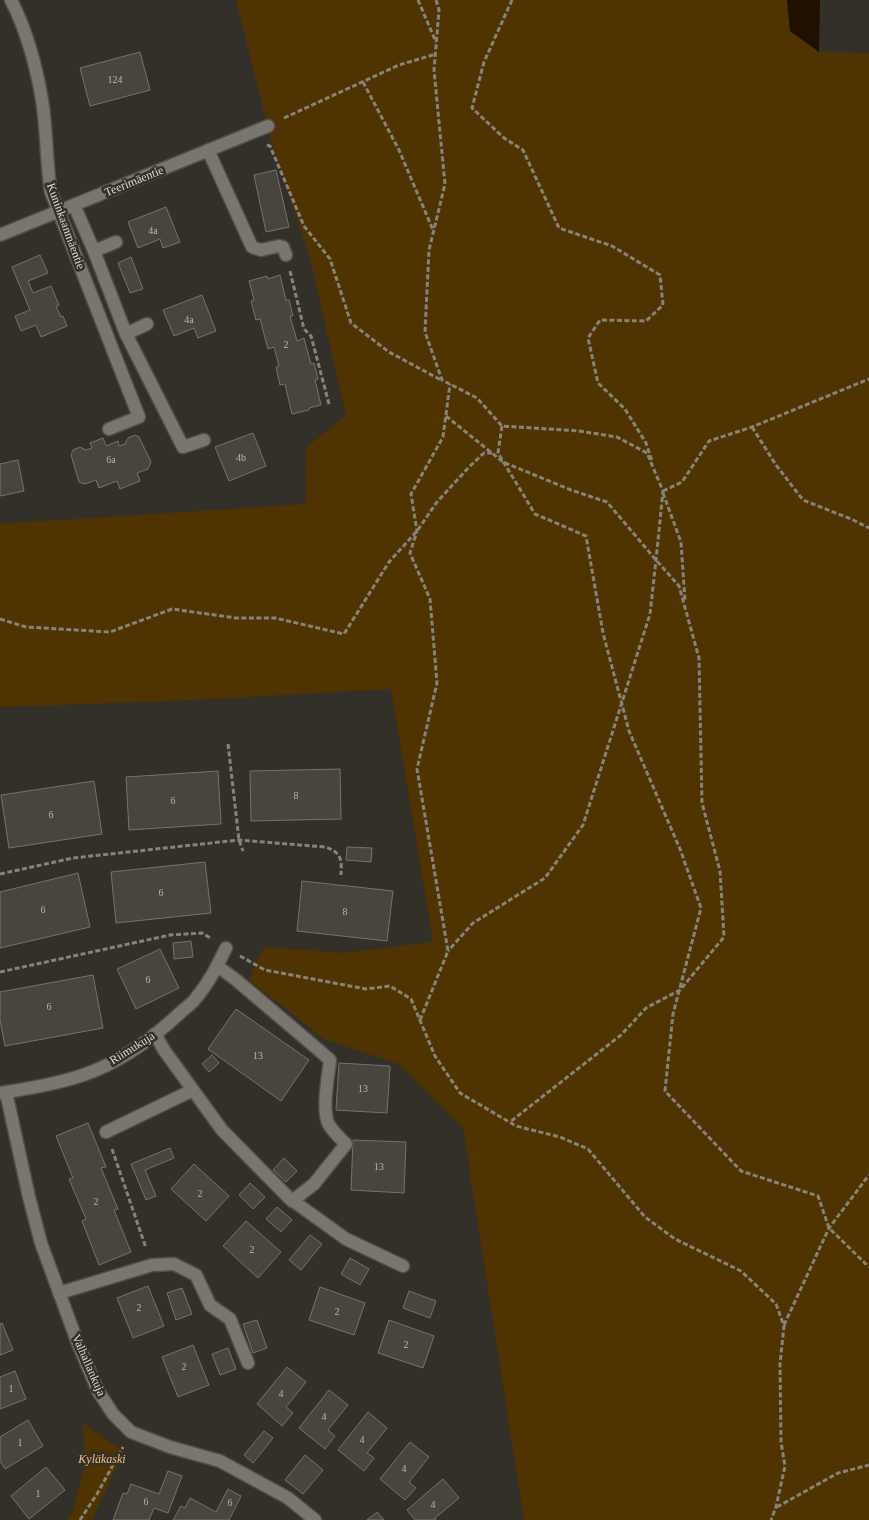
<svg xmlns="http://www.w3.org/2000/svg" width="869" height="1520" font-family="'Times New Roman',serif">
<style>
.green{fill:#4f3400}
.water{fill:#201000}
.building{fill:#49443e;stroke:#77726c}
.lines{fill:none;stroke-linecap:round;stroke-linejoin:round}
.minor-casing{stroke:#514e48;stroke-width:15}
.path{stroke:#86837e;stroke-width:3;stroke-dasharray:5 2.5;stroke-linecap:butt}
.minor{stroke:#7a756e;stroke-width:12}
.labels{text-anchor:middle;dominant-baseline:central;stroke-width:5;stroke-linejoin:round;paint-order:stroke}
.number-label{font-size:10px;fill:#b8b5b1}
.street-label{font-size:12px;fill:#dddbd7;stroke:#332f29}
.park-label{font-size:12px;font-style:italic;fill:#f2c074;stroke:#332f29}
</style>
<rect width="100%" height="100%" fill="#332f29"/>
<!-- green -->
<g class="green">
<polygon points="236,0 787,0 790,31 819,52 869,53 869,1520 524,1520 463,1128 399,1064 324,1039 249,980 264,947 344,953 433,942 391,689 172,701 0,707 0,524 306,504 306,448 346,415 310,258 272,144"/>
<polygon points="83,1423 124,1452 92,1520 66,1520 73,1513 85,1465"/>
</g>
<!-- water -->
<polygon class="water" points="787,0 820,0 819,52 790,31"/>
<!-- building -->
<g class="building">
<polygon points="140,52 150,90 90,106 80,68"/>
<polygon points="276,170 289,227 266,232 254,175"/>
<polygon points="166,207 180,242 163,248 160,239 138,248 128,222"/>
<polygon points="40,255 48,273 28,281 33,293 51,286 59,305 56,306 61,317 63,316 67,326 41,337 36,325 21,331 15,316 30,310 12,267"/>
<polygon points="131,257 143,289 130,293 118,263"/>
<polygon points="280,275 286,300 289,300 293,316 290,316 297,341 304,338 311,364 314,363 318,379 315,380 321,405 309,408 309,410 292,414 285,384 280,385 276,367 279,366 274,347 268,349 260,319 256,320 251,301 254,300 249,281 267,276 268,279"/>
<polygon points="202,295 216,331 198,338 194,328 174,336 163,310"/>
<polygon points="253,433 266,466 229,481 215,447"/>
<polygon points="135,435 139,437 151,462 148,469 137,473 140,481 120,489 117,481 99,488 96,480 85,484 79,482 71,455 73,450 80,447 86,450 92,448 90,443 103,438 106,446 118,441 119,446 125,444 128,438"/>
<polygon points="18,460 24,491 0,496 0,464"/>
<polygon points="340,769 341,819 251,821 250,771"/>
<polygon points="218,771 221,824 129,830 126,777"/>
<polygon points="94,781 102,834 9,848 1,795"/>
<polygon points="347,847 372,848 371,862 346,860"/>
<polygon points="205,862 211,913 116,923 111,872"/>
<polygon points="78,873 90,927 0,948 0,892"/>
<polygon points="302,881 393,891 387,941 297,931"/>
<polygon points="191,941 193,957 174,959 173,943"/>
<polygon points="160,949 179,988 136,1009 117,969"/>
<polygon points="93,975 103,1028 5,1046 0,1020 0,992"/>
<polygon points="236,1009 309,1060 281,1101 208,1049"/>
<polygon points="212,1055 219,1063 209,1072 202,1064"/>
<polygon points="339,1063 390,1066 387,1113 336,1110"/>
<polygon points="88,1123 106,1167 101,1168 118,1209 114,1210 131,1252 99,1265 82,1221 86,1219 69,1179 73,1178 56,1136"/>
<polygon points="353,1140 406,1142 404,1193 351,1190"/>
<polygon points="170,1148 174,1158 145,1170 156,1196 146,1200 131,1164"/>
<polygon points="284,1158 297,1171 286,1182 273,1170"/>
<polygon points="194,1164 229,1196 206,1221 171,1189"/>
<polygon points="250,1183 265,1197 253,1209 239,1195"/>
<polygon points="277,1207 292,1220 281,1232 266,1219"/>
<polygon points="246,1221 281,1252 258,1278 223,1246"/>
<polygon points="310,1235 322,1244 301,1270 289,1260"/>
<polygon points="350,1258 369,1269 360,1285 341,1274"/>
<polygon points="148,1286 164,1326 133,1338 117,1298"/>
<polygon points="320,1287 365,1303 354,1335 309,1320"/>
<polygon points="182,1288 192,1314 176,1320 167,1293"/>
<polygon points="409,1291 436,1301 430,1318 403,1308"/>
<polygon points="257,1320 267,1348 253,1353 243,1324"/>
<polygon points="389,1320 434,1336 423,1368 378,1353"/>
<polygon points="2,1323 13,1350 0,1355 0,1324"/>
<polygon points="193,1345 209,1385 178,1397 162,1357"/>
<polygon points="228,1348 236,1369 220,1375 212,1354"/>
<polygon points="287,1367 306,1382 286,1407 293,1413 282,1426 257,1404"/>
<polygon points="15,1371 26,1399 0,1409 0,1377"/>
<polygon points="329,1390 348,1405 328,1430 335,1436 325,1449 299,1428"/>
<polygon points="368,1412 387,1428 367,1453 374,1458 364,1471 338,1450"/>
<polygon points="28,1420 43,1446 5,1469 0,1461 0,1437"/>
<polygon points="264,1431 273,1438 253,1463 244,1455"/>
<polygon points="410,1442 429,1457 409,1482 416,1488 405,1500 380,1479"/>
<polygon points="305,1455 323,1470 303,1494 285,1480"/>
<polygon points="46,1467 65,1490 29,1519 11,1496"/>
<polygon points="168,1471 182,1476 168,1513 154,1508 149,1520 113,1520 123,1493 127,1494 131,1484 159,1494"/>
<polygon points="443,1479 459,1498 435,1518 436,1520 415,1520 407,1510"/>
<polygon points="228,1489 241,1496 229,1520 173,1520 181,1506 185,1508 190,1498 216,1512"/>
<polygon points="377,1512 384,1520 367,1520"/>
</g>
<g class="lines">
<!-- minor casing -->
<g class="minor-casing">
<g id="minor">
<path d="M11,0C27,31 36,65 42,100C47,130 46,162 51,192L139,417L109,429"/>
<polyline points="208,150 252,247 261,250 279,246 283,247 286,255"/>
<polyline points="74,205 94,251 116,242"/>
<polyline points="0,235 268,126"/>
<polyline points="94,251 126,334 147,324"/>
<polyline points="126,334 183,447 204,440"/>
<path d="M217,966L235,979L321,1052L330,1060C328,1078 322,1107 328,1123C332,1131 340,1138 346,1144L314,1184L292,1201"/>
<polyline points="155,1034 164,1050 222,1130 289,1198 346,1239 403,1266"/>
<polyline points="6,1092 29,1197 41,1243 77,1341 98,1391 113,1414 131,1432 170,1447 220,1461 288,1498 315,1520"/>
<path d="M0,1093C27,1089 57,1084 83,1075C119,1063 152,1039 180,1013C185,1008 192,1004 196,998C209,983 217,966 226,948"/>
<polyline points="106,1132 193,1090"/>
<polyline points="59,1293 152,1265 174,1264 196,1275 210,1305 230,1319 248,1363"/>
</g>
</g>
<!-- path -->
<g class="path">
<polyline points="418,0 436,42"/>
<polyline points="436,0 439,10 434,70 445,184 429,250 425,332 442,380 477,398 502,426 579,431 617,437 647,453 663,491 656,560 650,614 583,825 545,878 473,923 448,951"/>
<polyline points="512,0 484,62 472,108 504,138 523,150 559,228 612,246 660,275 663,305 646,321 600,320 588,338 598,383 625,409 646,443 652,461"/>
<polyline points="363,82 399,150 433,230"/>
<polyline points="284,118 399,65 436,54"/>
<polyline points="267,145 270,146 304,226 330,259 351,323 389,352 441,380"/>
<polyline points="290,271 304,329 311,336 329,404"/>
<polyline points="446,416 503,462 571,490 607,502 656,560 679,586 699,658 702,803 720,871 724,937 680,990 646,1008 621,1035 510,1122"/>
<polyline points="502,426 498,453 535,514 586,536 603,633 629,731 680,849 701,908 673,1014 665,1091 741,1171 818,1196 829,1228 869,1267"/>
<polyline points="752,427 776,465 803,500 851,519 869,528"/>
<polyline points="663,491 682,482 709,441 752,427 869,379"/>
<polyline points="663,493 681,542 685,601"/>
<polyline points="0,619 26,627 110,632 172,609 236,618 275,618 344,634 389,562 417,531 437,502 469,467 484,453 492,453"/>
<polyline points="228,744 239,840 243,851"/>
<path d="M0,874L73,858L239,840L325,847C341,852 342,859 341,875"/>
<polyline points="240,956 265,970 366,989 390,986 411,999 435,1056 460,1093 516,1126 560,1137 588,1149 645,1217 675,1239 741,1271 776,1304 784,1326 780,1364 781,1442 785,1466 776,1507 771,1520"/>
<polyline points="0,972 170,935 202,933 212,939"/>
<polyline points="420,1020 448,951 417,769 437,683 430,599 410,553 417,531 411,494 443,437 450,384"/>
<polyline points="112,1149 146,1248"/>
<polyline points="784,1325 829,1228 869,1175"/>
<polyline points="777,1507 838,1473 869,1465"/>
<polyline points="80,1520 97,1494 123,1447"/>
</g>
<!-- minor -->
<use href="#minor" class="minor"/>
</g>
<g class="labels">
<!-- number labels -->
<g class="number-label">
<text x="115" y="79">124</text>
<text x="153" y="230">4a</text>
<text x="189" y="319">4a</text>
<text x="286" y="344">2</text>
<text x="241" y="457">4b</text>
<text x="111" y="459">6a</text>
<text x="296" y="795">8</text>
<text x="173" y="800">6</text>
<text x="51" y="814">6</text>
<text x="161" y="892">6</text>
<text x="43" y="909">6</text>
<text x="345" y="911">8</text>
<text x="148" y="979">6</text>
<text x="49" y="1006">6</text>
<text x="258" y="1055">13</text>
<text x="363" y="1088">13</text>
<text x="379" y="1166">13</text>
<text x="200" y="1193">2</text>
<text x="96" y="1201">2</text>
<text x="252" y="1249">2</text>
<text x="139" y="1307">2</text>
<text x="337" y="1311">2</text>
<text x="406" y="1344">2</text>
<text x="184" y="1366">2</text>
<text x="11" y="1388">1</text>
<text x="281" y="1393">4</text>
<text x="324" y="1416">4</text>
<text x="362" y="1439">4</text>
<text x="20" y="1442">1</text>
<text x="404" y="1468">4</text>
<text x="38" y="1493">1</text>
<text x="146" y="1501">6</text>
<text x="230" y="1502">6</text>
<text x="433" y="1504">4</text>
</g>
<!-- street labels -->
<g class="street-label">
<text transform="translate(134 181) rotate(-22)">Teerimäentie</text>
<text transform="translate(66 226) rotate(70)">Kuninkaanmäentie</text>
<text transform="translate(132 1048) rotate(-32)">Riimukuja</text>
<text transform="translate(89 1365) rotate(66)">Valhallankuja</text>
</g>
<!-- park labels -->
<g class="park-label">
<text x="102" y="1459">Kyläkaski</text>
</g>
</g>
</svg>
